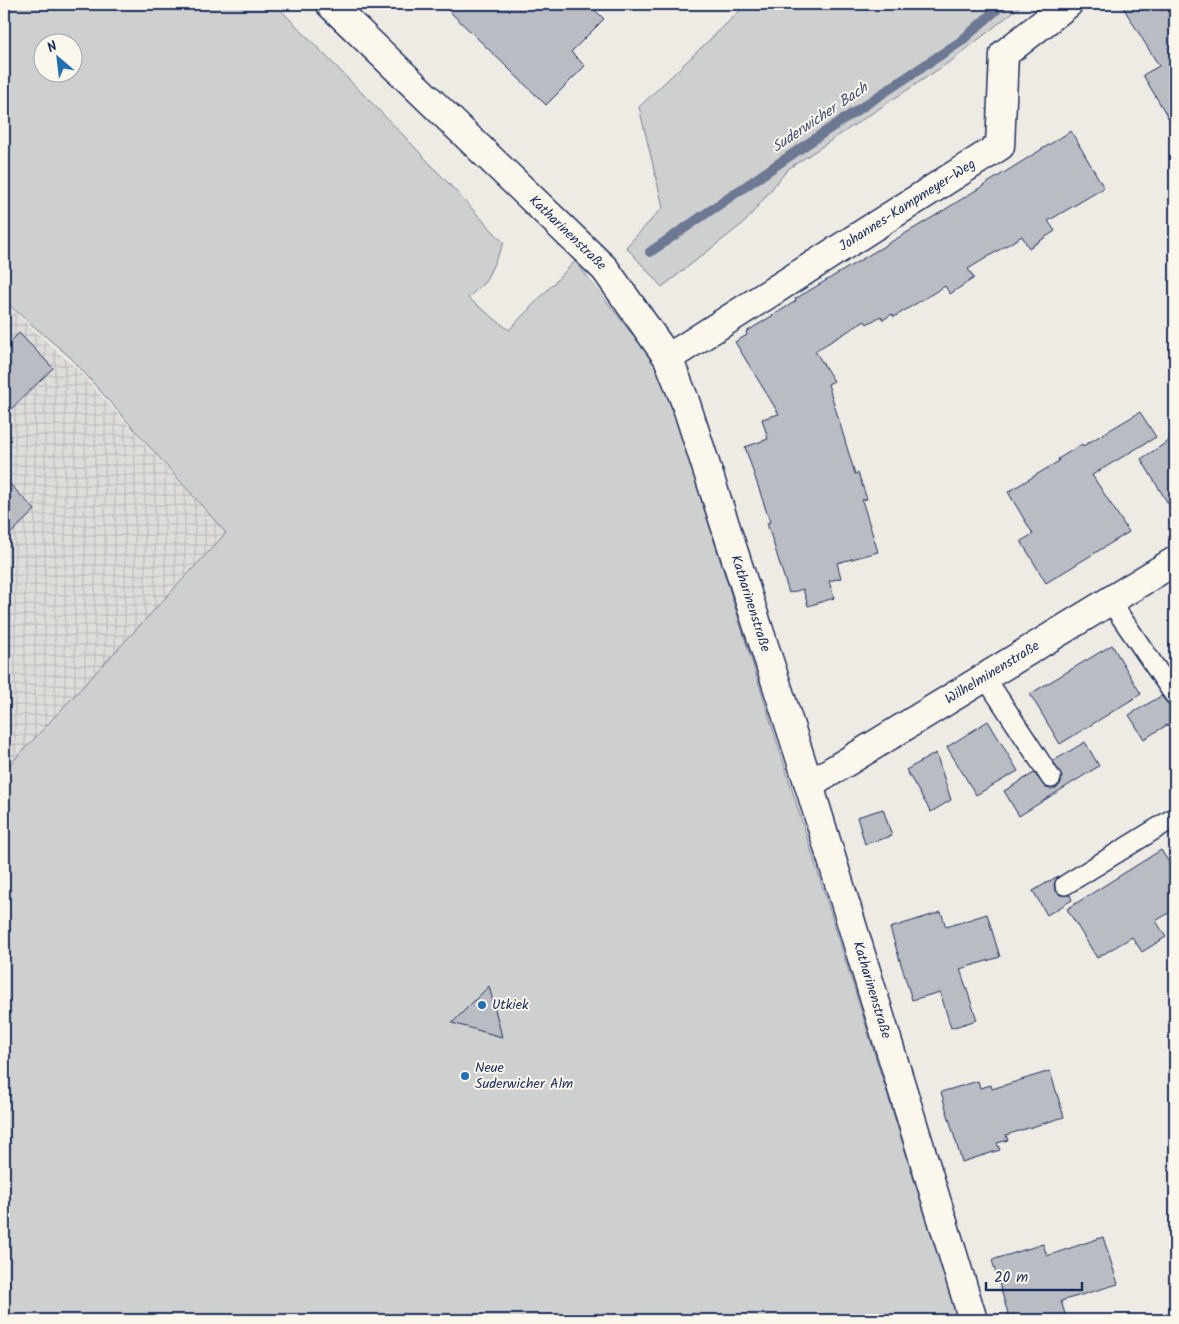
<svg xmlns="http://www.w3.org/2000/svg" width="1179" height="1324" font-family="Kalam,sans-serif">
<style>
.industrial{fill:url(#industrial-grid)}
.grass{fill:#cecfcf;stroke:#747f96;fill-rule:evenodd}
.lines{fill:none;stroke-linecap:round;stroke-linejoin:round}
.stream{stroke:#6d7892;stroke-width:10}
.building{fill:#b9bcc3;stroke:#1b2f5e}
.lane-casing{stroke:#1b2f5e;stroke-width:22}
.street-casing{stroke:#1b2f5e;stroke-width:31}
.lane{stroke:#fbf7ec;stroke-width:19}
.street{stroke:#fbf7ec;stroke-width:28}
.poi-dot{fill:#1f6fb2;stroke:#fbf7ec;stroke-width:2}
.labels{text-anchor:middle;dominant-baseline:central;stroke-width:4;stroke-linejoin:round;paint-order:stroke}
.street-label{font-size:14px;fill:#1b2f5e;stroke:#fbf7ec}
.poi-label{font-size:14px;fill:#1b2f5e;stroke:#fbf7ec;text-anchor:start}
.water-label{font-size:15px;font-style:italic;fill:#445378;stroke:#fbf7ec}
</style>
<defs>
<pattern id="industrial-grid" width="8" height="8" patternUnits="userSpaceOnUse" patternTransform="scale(1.25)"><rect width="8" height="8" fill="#deddda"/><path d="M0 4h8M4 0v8" fill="none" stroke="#bebebe"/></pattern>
</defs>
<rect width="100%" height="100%" fill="#eeebe4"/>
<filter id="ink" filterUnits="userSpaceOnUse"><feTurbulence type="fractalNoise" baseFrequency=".02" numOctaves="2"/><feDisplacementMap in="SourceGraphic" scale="10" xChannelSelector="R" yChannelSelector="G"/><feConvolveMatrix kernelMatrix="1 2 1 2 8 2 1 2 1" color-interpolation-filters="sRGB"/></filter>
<g filter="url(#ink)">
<!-- industrial -->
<polygon class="industrial" points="4,303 77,369 226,533 4,771"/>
<!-- grass -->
<g class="grass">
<path d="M4,4H275L408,140L504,243L485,282L468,298L509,330L575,261L661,371L958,1320H4V771L226,533L71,358L4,301ZM42,42H72V72H42Z"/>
<polygon points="747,4 1023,4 954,59 788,169 745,222 662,287 626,247 663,207 639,107"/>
</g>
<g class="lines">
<!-- stream -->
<polyline class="stream" points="650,252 826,131 960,42 1003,4"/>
</g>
<!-- building -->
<g class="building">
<polygon points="442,4 589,4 604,19 571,52 585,66 546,105"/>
<polygon points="1121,4 1175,4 1175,129 1143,75 1159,66"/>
<polygon points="1071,131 1104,188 1048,221 1055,231 1029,248 1022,236 968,269 974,278 950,294 945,286 894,317 892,314 883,320 881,316 867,324 865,321 815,351 834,381 828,384 855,474 858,473 867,499 862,500 878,552 837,563 841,578 829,581 834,598 808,606 803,589 789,593 767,523 770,522 745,447 768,439 762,419 779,414 735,342 747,335 746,332 796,301 795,299 933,217"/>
<polygon points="19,333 53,368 4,416 4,348"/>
<polygon points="1140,412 1156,437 1092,475 1129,532 1046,583 1021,541 1033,534 1008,492 1059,461 1058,459 1082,444 1083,446"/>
<polygon points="1175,437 1175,515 1141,459"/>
<polygon points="4,478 35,510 4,540"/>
<polygon points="1112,645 1141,694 1060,744 1030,694"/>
<polygon points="1161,696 1170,706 1175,707 1175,720 1144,739 1129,715"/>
<polygon points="988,721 1018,771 976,795 947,747"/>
<polygon points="1085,742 1099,766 1019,816 1004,791 1034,773 1046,788 1051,789 1057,788 1061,783 1062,777 1053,761"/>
<polygon points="936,753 951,800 931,812 906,770"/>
<polygon points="883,809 892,836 865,844 857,817"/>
<polygon points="1161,850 1175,872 1175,909 1156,921 1166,937 1142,952 1132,937 1097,958 1067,909"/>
<polygon points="1058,876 1054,885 1055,890 1060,895 1070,895 1072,900 1047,915 1033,891"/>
<polygon points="941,912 946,927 987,914 1000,957 960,969 977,1020 951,1028 940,992 912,1000 890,928"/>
<polygon points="489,986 502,1037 452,1023"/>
<polygon points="1050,1071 1064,1117 1006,1135 1008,1140 997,1143 1000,1150 962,1162 941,1092 978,1081 980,1088 991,1085 992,1089"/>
<polygon points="1103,1237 1118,1284 1061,1301 1067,1320 1010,1320 992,1260 1043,1244 1047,1256"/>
</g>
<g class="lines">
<!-- lane casing -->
<g class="lane-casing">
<g id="lane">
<polyline points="1110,601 1175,696"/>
<polyline points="985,677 1051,778"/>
<polyline points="1065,885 1175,817"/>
</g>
</g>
<!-- street casing -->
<g class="street-casing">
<g id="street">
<path id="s1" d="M330,4L605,269L668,358L685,401L809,785L973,1320"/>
<path id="s2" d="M668,358L1000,146L1004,54L1068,4"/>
<path id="s3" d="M809,785L1175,561"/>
</g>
</g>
<!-- lane -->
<use href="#lane" class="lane"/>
<!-- street -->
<use href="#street" class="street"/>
</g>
</g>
<!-- markers -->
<g class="poi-dot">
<circle cx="482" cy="1005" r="5"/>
<circle cx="465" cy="1076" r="5"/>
</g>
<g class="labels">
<!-- street labels -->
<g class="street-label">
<text stroke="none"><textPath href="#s2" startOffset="284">Johannes-Kampmeyer-Weg</textPath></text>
<text stroke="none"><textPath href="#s1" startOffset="330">Katharinenstraße</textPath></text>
<text stroke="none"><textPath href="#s1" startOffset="750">Katharinenstraße</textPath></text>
<text stroke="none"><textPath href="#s3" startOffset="215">Wilhelminenstraße</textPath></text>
<text stroke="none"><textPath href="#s1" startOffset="1155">Katharinenstraße</textPath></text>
</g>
<!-- poi labels -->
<g class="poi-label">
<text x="492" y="1005">Utkiek</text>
<text x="475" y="1068">Neue<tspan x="475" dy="16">Suderwicher Alm</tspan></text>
</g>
<!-- water labels -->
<g class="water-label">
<text transform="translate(820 118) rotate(-34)">Suderwicher Bach</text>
</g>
</g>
<!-- margin -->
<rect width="1179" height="1324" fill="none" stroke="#fbf7ec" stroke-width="20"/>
<rect x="10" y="10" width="1159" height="1304" fill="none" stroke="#1b2f5e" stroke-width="2" filter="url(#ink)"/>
<!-- north arrow -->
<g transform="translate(58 58) rotate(332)"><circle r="24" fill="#fbf7ec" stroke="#a1a7b3"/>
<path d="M0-4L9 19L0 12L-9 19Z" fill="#1f6fb2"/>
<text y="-8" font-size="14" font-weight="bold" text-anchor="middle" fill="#1b2f5e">N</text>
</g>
<!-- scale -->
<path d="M986 1282v8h96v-8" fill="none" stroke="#1b2f5e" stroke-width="2.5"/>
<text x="994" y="1282" font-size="15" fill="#1b2f5e" stroke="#fbf7ec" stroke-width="4" paint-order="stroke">20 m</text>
</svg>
